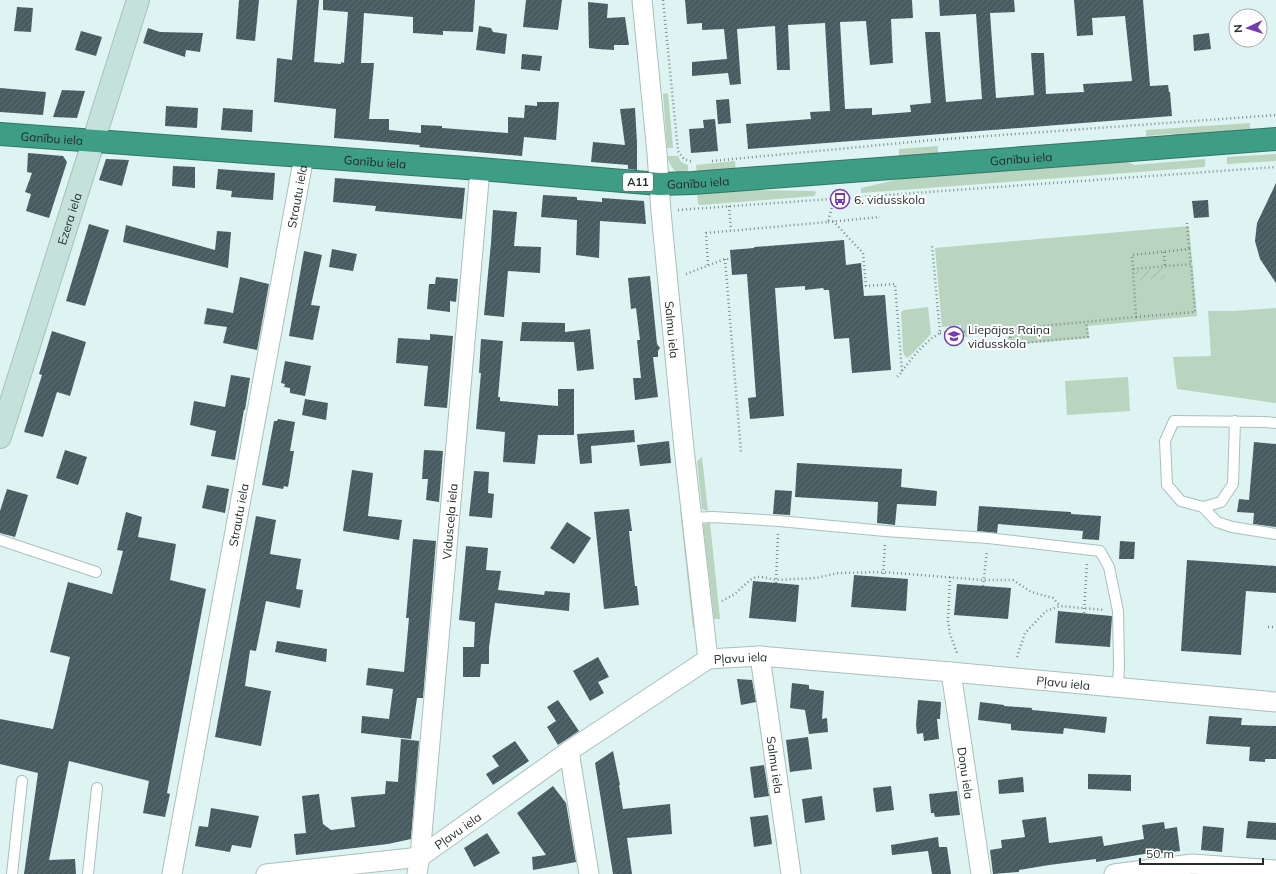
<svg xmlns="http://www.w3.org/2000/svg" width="1276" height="874" font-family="Mulish,sans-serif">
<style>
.green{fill:#b9d4bf}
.garden{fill:url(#garden-furrows)}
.building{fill:url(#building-hatch)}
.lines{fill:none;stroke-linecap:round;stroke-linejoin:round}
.lane-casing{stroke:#a9bfbe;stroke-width:12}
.street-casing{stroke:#a9bfbe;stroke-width:21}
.secondary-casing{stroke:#a9bfbe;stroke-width:24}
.highway-casing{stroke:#357566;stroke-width:24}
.path{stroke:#7d8d8c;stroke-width:2.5;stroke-dasharray:1 3;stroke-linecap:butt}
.lane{stroke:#fff;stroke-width:10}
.street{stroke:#fff;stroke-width:19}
.secondary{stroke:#c5e2da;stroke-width:22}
.highway{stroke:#3e9d85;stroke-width:22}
.labels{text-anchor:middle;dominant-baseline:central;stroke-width:4;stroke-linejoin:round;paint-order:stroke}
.shield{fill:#fff;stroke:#666b6b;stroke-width:1}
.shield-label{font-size:11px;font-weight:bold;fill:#242c2c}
.street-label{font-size:12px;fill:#242c2c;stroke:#fff}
.poi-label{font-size:12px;fill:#242c2c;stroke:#fff;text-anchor:start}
</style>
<defs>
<pattern id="garden-furrows" width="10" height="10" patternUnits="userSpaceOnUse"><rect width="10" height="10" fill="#b9d4bf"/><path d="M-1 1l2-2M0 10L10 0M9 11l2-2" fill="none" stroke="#9fb6a4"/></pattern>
<pattern id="building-hatch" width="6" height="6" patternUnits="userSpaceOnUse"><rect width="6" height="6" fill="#485b60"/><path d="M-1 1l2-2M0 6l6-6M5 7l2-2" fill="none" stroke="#5f6f73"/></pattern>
</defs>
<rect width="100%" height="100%" fill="#ddf4f3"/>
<!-- green -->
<g class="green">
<polygon points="668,93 673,148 667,148 663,94"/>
<polygon points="1250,123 1250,132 1172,138 1172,134 1146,136 1146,130"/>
<polygon points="938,146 938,157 899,160 899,149"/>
<polygon points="1276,154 1276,161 1227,164 1227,157"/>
<path d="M667,156H678L681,162L688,165V174C673,173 672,169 667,156Z"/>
<polygon points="1205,159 1205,167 861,193 861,188 909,177 1127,160 1130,163 1135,165"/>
<polygon points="735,161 736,172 697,175 696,165"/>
<polygon points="743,190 815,191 816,193 814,196 701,205 698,204 697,194"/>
<polygon points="1189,226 1197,316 1088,326 1089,338 1009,345 1007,333 962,337 961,325 942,327 935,248"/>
<polygon points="928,307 931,334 910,356 907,358 904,355 903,351 901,312 904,310"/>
<polygon points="1276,308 1276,403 1177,389 1173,357 1211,356 1208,311 1234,311"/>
<polygon points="1128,377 1130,411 1067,415 1065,381"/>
<polygon points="702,457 708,511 702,509 697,461"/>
<polygon points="683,509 696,628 693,628 680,510"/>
<polygon points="710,523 720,619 714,619 703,524"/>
</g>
<!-- garden -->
<polygon class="garden" points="1165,268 1165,278 1136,281 1136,271"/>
<!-- building -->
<g class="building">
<polygon points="239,0 259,0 255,41 236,39"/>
<polygon points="297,0 319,0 314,62 341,64 341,62 344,63 348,12 323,10 323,0 475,0 473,32 443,31 443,35 413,33 413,17 364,13 361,63 374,63 369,119 389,119 389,130 421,133 421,125 442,126 442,128 508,133 508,117 524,118 525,105 537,106 537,102 559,102 556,140 524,137 522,156 419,147 420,145 334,138 336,109 274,102 277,58 292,60"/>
<polygon points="526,0 562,0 558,30 523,27"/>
<polygon points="685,0 912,0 913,18 891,19 893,63 870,65 866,21 840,22 845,109 872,108 872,115 911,112 910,105 931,103 925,32 940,32 946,102 982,99 976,14 940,16 939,0 1014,0 1015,12 990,13 996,98 1034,95 1031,53 1044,53 1046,94 1084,92 1083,84 1132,81 1125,16 1092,18 1093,35 1077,36 1074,0 1143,0 1150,86 1168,85 1169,92 1170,92 1172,116 748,149 746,124 811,119 810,112 830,111 825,23 788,25 790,70 777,70 775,26 737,29 741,84 730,85 728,73 692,76 692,62 727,59 724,29 702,30 702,23 687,24"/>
<polygon points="588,2 608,4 607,18 625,17 629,45 614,45 614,50 598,49 589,48"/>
<polygon points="17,7 33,8 31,32 14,31"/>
<polygon points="479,26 491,28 493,32 507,34 505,54 476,50"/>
<polygon points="148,28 160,32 203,33 200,52 186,50 185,57 143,43"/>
<polygon points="81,31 102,37 96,56 75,50"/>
<polygon points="1209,33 1211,49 1194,51 1193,35"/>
<polygon points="522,54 542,56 540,71 521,69"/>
<polygon points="0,88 46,92 43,115 0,112"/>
<polygon points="62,90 85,91 77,118 53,117"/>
<polygon points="729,99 731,123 718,124 716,100"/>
<polygon points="166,106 198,108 197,128 165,126"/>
<polygon points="223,108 253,110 252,132 221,130"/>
<polygon points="635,108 637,143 637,170 628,169 628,165 591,162 593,142 625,145 620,109"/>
<polygon points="715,119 718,151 691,153 689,129 704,128 703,120"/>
<polygon points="28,153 63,156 67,162 49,218 26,211 31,194 25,192 32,173 27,172"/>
<polygon points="106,159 129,160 122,186 99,180"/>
<polygon points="173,166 195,167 195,188 172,186"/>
<polygon points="218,169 275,173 273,200 231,197 232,191 216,189"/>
<polygon points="335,178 465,188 462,219 375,211 376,206 333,202"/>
<polygon points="1276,183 1276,283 1260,259 1255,241 1257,223"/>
<polygon points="543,195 577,197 577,200 602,202 602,198 644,201 646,224 600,221 599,258 576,255 577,220 541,217"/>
<polygon points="1208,200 1209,217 1194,218 1192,201"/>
<polygon points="493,210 517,212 514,246 541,247 540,273 508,271 504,317 484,315 491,243"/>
<polygon points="89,224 109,230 85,306 66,301"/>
<polygon points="126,225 215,250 217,231 231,232 228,268 123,242"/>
<polygon points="844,240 846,265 861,263 864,296 885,295 891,370 852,373 849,338 834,339 829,290 824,290 823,288 805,290 805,286 775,288 784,416 750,419 748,398 756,397 747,274 732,275 730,250 754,248 754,247"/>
<polygon points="332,249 357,254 353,271 329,267"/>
<polygon points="304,251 322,255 311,305 320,306 313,340 289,336"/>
<polygon points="650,276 657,344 660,348 658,351 658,357 653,357 658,397 635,400 633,378 641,378 637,340 640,340 636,308 631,309 628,278"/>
<polygon points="240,277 269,284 257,350 223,343 227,327 204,324 207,308 233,313"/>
<polygon points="436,277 458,279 456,302 450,301 450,312 427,309 429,284 435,284"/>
<polygon points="522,322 565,323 565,332 590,329 594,369 577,371 574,342 520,341"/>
<polygon points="52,331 86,342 70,396 57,392 43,437 24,432 42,375 39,374"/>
<polygon points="430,334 453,336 447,408 424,406 428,366 396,363 398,338 430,340"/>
<polygon points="481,339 503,341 498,397 500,397 500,401 558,406 558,389 574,389 574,435 538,435 535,464 503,462 505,432 476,429 481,373 479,373"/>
<polygon points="285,361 311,366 305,396 290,393 290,388 284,387 285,384 281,383"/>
<polygon points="231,375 250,378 245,410 244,410 235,460 211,456 216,431 190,425 194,401 225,407"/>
<polygon points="305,399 328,403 326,420 302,415"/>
<polygon points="278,419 295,422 290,451 294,451 288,487 284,486 283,489 262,485 274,421 277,421"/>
<polygon points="634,430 635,442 591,446 592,463 580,464 577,434"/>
<polygon points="669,441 671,463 640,466 637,445"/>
<polygon points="1254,442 1276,444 1276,527 1253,524 1254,513 1237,512 1239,499 1249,500"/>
<polygon points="65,450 87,457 78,485 56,478"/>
<polygon points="424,450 443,451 439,502 426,500 428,479 422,479"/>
<polygon points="797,463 902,469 901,487 937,491 936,506 897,504 895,525 877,523 878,502 795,497"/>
<polygon points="352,470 373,473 368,516 402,520 399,540 343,531"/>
<polygon points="474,471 489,472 488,493 494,494 492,518 469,516"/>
<polygon points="207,485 229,489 225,513 202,508"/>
<polygon points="7,489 28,495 15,537 0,533 0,511"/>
<polygon points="775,490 792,491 790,515 773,514"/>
<polygon points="979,506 1071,512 1071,514 1101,516 1099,540 1082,539 1083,531 998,524 997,533 977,531"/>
<polygon points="629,509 632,531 629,531 635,586 637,586 639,605 604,609 594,512"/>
<polygon points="126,512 142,517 138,537 176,544 170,580 206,589 167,793 170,794 165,817 143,813 149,781 69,761 49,860 75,859 76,874 24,874 38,773 0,764 0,719 53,729 70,657 50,652 68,582 112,594 123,551 117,550"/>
<polygon points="256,516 276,520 270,554 301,559 296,589 303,590 300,608 266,601 256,651 250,650 245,686 271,691 261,746 215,737"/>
<polygon points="567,522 591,538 574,564 550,548"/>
<polygon points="413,539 436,541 423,698 417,698 411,739 361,733 362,716 389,719 393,689 366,685 368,668 404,672 409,618 406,618"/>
<polygon points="1120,541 1135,542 1134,559 1119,559"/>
<polygon points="466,546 488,548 486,570 501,571 498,590 544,595 545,591 570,593 569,611 495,603 489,647 489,664 481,664 480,677 463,677 463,647 474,647 475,622 459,620"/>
<polygon points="1187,560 1276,566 1276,593 1246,591 1241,655 1181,651"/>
<polygon points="854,575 908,579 906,611 851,607"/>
<polygon points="753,581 799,585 796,622 749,618"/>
<polygon points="957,584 1011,588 1008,619 954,615"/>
<polygon points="1058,611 1112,616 1110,647 1055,643"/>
<polygon points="277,641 327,649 326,662 275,652"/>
<polygon points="598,657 609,677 598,682 604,693 590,701 573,671"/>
<polygon points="737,679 752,680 756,702 741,705"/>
<polygon points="792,683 809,685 809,689 824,691 822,719 827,718 828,732 809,734 805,710 790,708"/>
<polygon points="558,700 579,731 558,745 547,727 556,721 547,707"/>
<polygon points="918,700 941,702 940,719 937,719 939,739 924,741 923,733 917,734 916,725"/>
<polygon points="980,702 1004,705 1004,706 1032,708 1032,710 1107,717 1105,733 1064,728 1063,734 1011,730 1011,724 978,720"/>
<polygon points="1209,716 1242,718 1241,725 1276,726 1276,759 1265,759 1265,762 1249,761 1250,747 1206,744"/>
<polygon points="808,737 812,769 790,772 786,740"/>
<polygon points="401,739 419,741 411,839 388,844 296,855 294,834 306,833 302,796 319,794 323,824 331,830 355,827 351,797 385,794 386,781 398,782"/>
<polygon points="515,741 529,761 493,785 486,774 499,766 492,756"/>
<polygon points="613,751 620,785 619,785 623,809 670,804 672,834 627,838 632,874 613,874 595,763"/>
<polygon points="764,765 769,796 754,798 750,767"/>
<polygon points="1088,774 1131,775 1131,791 1088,789"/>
<polygon points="1023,777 1024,792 999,794 998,780"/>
<polygon points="553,786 566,803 576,862 533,870 532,857 546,855 517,813"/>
<polygon points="891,786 894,810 876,812 873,788"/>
<polygon points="957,791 960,815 935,817 934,813 931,813 929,794"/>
<polygon points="822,796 825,820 805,823 802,799"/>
<polygon points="211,808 259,816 251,848 232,845 230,852 195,846 199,826 208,827"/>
<polygon points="768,815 772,844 754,847 750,817"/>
<polygon points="1046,817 1049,843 1102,836 1104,846 1144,839 1142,825 1164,822 1165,829 1177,827 1180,851 1156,854 1156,852 1096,862 1096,859 1049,865 1019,870 1019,872 993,874 990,850 1002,848 1001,840 1025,837 1022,820"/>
<polygon points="1248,821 1276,823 1276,840 1246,838"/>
<polygon points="1203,826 1224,828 1222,852 1201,850"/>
<polygon points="487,833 500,853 474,867 464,848"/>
<polygon points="938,837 939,847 947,847 951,874 932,874 928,851 892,855 891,845"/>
</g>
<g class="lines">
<!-- lane casing -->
<g class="lane-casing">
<g id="lane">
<polyline points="1235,421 1233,484 1221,502 1203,507 1181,501 1167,485 1165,441 1174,421 1265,422 1276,423"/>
<polyline points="1203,507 1217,522 1232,527 1276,534"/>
<polyline points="691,518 713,517 779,521 885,531 988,538 1100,551 1109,567 1118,611 1119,664 1118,687"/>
<polyline points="0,540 96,572"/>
<polyline points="12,874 22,781"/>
<polyline points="88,874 97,788"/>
</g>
</g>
<!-- street casing -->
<g class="street-casing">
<g id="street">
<path id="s1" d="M642,0L657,153L661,212L684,449L708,659"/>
<path id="s2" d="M760,656L791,874"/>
<path id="s3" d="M951,672L981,874"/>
<polyline points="569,751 589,874"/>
<path id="s4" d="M172,874L304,156"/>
<path id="s5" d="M266,874L420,857L569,751L708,659L760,656L951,672L1276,702"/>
<path id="s6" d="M417,874L420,857L480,169"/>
<polyline points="1114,874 1192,864 1276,870"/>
</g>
</g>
<!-- secondary casing -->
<g class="secondary-casing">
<g id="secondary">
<path id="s7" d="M0,437L138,0"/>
</g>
</g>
<!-- highway casing -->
<g class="highway-casing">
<g id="highway">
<path id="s8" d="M0,134L480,169L659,184L693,183L1276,139"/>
</g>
</g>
<!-- path -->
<g class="path">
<polyline points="663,0 678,151 684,159 693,162"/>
<polyline points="712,161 933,140 1276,115"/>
<polyline points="729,206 731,230"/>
<polyline points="678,210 1276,167"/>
<polyline points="833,221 863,253 866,286 895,284 902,372 896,378"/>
<polyline points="828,222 880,217"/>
<polyline points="1187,223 1189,249"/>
<polyline points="1164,252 1165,266"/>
<polyline points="725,259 741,452"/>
<polyline points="708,265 706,233 828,222 834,199"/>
<polyline points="686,274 725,259 731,259"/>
<polyline points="1136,317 1195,312 1191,264"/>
<polyline points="1009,329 1011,344 1088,337 1086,322"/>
<polyline points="940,333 1011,329 1136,317 1132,255 1189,249 1191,264 1133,269"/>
<path d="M902,371C913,357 924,342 940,333L932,245"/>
<polyline points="950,577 948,621 950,634 957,653"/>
<polyline points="883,578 885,544"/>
<polyline points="776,583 778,533"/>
<polyline points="983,586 987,551"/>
<polyline points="722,601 735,594 750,580 756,577 762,577 776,580 816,578 838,573 883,572 983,580 1013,580 1031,592 1053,598 1060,606"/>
<polyline points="1084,613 1087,562"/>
<polyline points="1268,627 1276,627"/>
<polyline points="1017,657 1025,633 1046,611 1060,606 1105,610"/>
</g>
<!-- lane -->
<use href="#lane" class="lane"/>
<!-- street -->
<use href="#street" class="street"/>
<!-- secondary -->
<use href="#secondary" class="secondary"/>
<!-- highway -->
<use href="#highway" class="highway"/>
</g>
<!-- icons -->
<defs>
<g id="bus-ring" transform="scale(1)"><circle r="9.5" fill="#fff" stroke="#763bb1" stroke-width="1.5"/><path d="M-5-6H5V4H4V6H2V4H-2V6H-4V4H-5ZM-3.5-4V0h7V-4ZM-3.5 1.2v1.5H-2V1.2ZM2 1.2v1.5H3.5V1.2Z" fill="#763bb1"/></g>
<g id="school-ring" transform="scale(1)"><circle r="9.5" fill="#fff" stroke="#763bb1" stroke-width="1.5"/><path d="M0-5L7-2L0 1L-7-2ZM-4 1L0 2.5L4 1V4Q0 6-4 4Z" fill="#763bb1"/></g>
</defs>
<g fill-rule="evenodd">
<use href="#bus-ring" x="840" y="199"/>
<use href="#school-ring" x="954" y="336"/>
</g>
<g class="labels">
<!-- shield labels -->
<rect class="shield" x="623" y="173" width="30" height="18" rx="3"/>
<g class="shield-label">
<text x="638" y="182">A11</text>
</g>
<!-- street labels -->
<g class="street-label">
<text stroke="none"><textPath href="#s8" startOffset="52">Ganību iela</textPath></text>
<text stroke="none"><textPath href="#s8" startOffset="1024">Ganību iela</textPath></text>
<text stroke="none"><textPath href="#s8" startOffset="376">Ganību iela</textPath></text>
<text stroke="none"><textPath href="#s8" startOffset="700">Ganību iela</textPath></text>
<text stroke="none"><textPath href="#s4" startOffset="689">Strautu iela</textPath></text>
<text stroke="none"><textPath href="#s7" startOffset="229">Ezera iela</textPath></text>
<text stroke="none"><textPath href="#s1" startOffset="331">Salmu iela</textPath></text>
<text stroke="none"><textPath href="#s4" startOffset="365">Strautu iela</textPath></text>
<text stroke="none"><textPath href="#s6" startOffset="354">Vidusceļa iela</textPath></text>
<text stroke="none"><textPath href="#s5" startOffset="537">Pļavu iela</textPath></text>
<text stroke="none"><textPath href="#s5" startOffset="861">Pļavu iela</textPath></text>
<text stroke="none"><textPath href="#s2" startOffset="110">Salmu iela</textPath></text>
<text stroke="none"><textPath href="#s3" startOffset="102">Doņu iela</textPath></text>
<text stroke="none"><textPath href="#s5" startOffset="201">Pļavu iela</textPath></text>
</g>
<!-- poi labels -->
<g class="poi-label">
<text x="854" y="199">6. vidusskola</text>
<text x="968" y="329">Liepājas Raiņa<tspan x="968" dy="14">vidusskola</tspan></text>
</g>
</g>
<!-- north arrow -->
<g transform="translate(1248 28) rotate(266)"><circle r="19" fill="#ffffff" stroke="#a7abab"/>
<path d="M0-3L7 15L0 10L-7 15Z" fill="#763bb1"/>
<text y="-6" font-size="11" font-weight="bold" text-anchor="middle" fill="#242c2c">N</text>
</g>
<!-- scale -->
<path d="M1140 858v6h123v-6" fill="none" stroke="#242c2c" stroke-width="2"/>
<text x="1146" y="858" font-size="12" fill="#242c2c" stroke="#ffffff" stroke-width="3" paint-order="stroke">50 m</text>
</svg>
